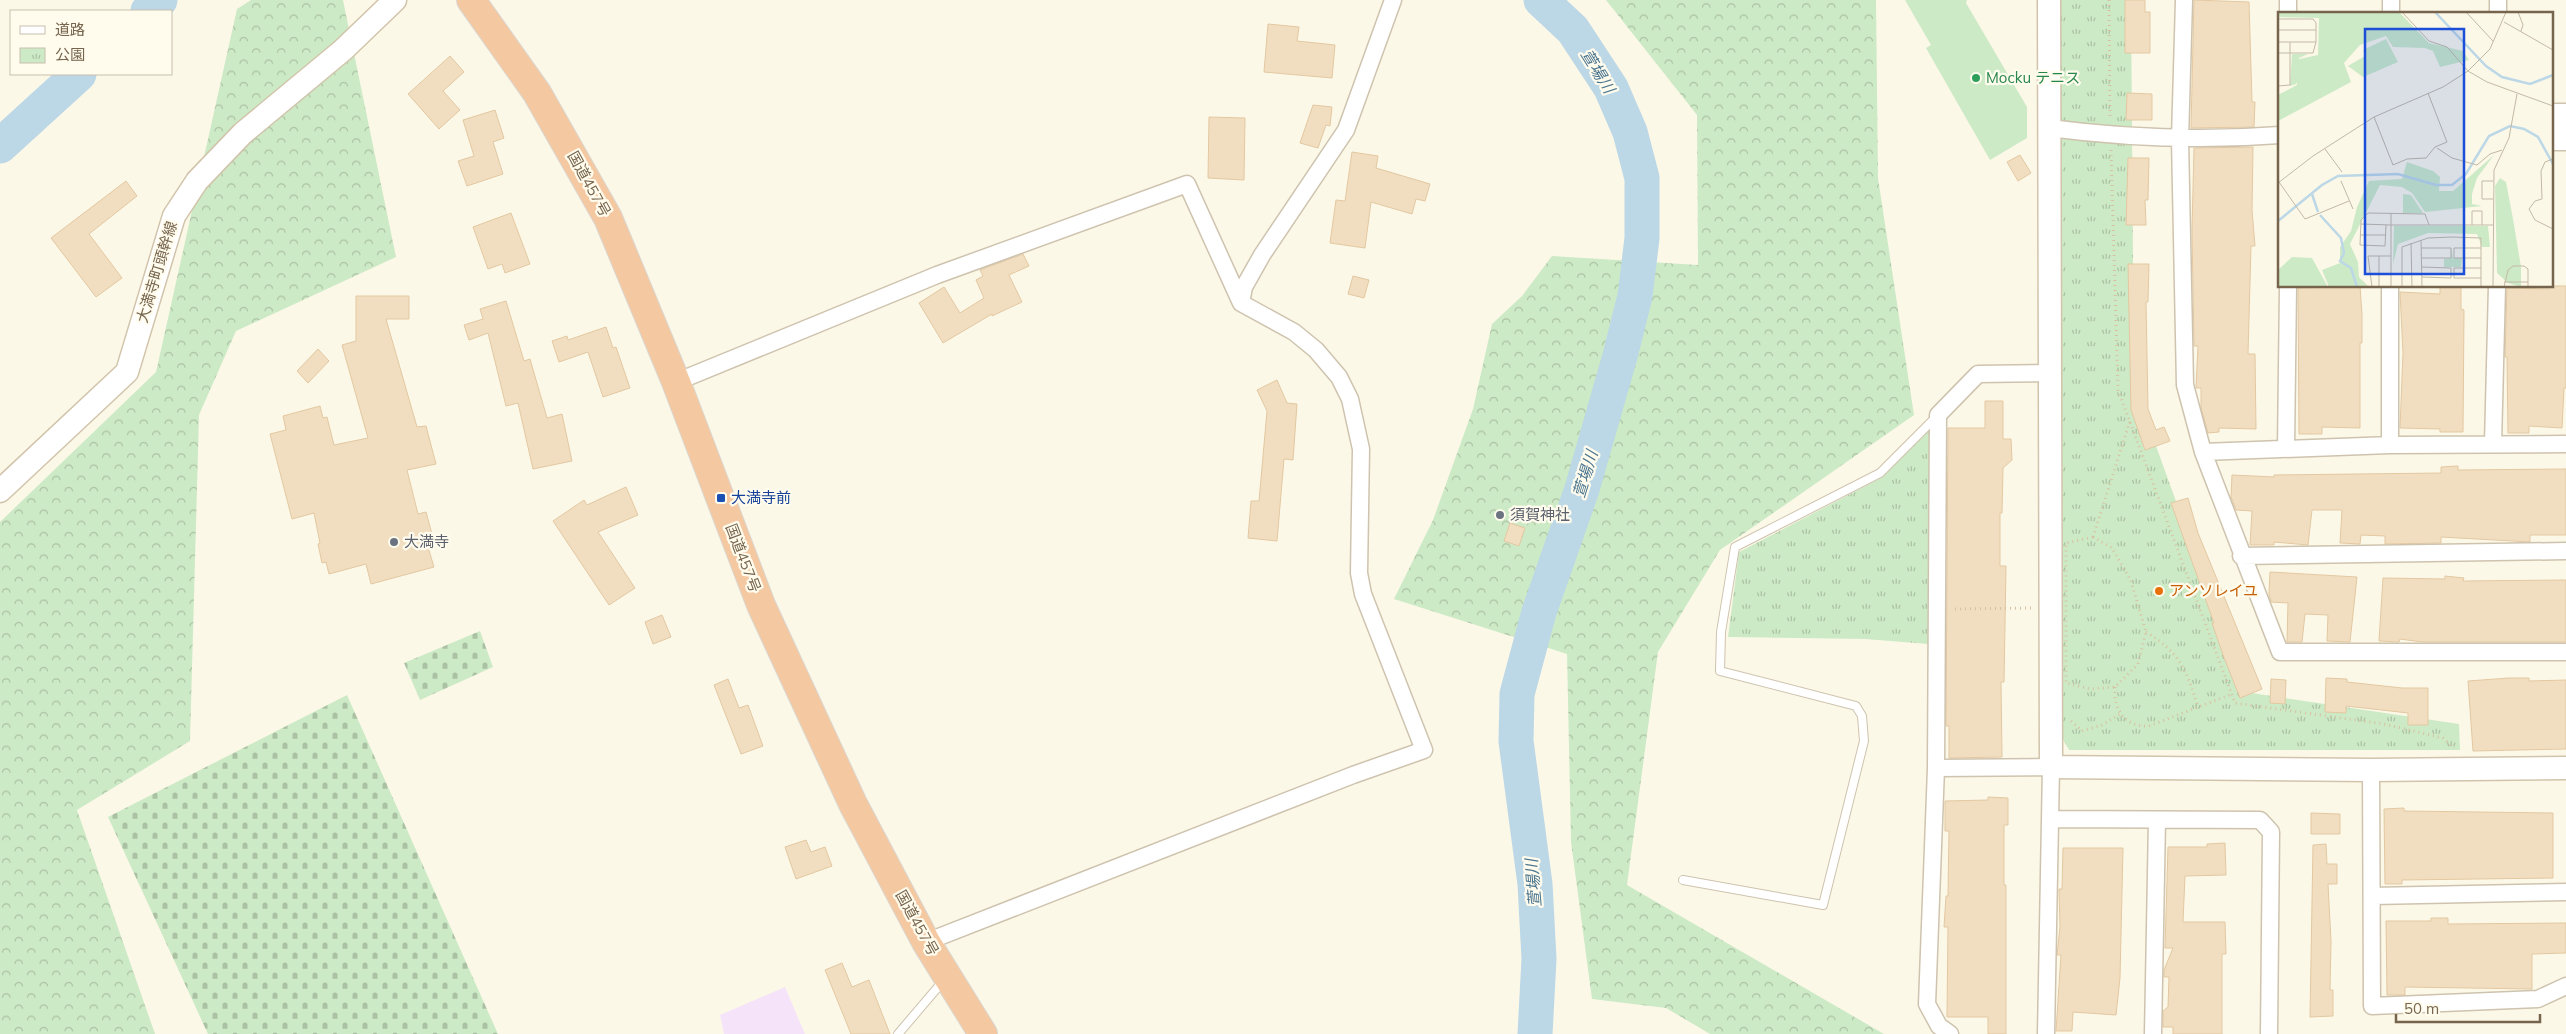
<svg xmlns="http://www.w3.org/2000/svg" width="2566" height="1034" font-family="Mulish,'Noto Sans JP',sans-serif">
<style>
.education{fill:#f5e4f9}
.forest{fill:url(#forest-crowns)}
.cemetery{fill:url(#cemetery-stones)}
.park{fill:url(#park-tufts)}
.garden{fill:#cdeac6}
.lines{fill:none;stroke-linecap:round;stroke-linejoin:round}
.river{stroke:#bcd7e6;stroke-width:35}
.building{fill:#f1dec0;stroke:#e3c8a1}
.lane-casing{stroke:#cec3ae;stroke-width:10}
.street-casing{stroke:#cec3ae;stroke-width:19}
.secondary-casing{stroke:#d1c4ab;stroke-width:25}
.highway-casing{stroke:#dbd7d0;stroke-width:30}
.path{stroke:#d6c2a3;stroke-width:3;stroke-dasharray:1 4;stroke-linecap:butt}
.lane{stroke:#fff;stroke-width:8}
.street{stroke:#fff;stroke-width:16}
.secondary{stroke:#fff;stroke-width:22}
.highway{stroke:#f4c8a1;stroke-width:28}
.leisure-dot{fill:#2e9e5b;stroke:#fffcee;stroke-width:2}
.transit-dot{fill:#1a4fb4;stroke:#fffcee;stroke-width:2}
.worship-dot{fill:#6b7280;stroke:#fffcee;stroke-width:2}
.food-dot{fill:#e8710a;stroke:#fffcee;stroke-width:2}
.labels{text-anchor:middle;stroke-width:4.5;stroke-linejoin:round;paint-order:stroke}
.leisure-label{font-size:15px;fill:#27864d;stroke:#fffcee;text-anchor:start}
.street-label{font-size:15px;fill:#76644c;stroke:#fffcee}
.transit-label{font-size:15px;fill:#164399;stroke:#fffcee;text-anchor:start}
.worship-label{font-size:15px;fill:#5b616d;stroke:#fffcee;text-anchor:start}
.food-label{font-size:15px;fill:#c56008;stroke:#fffcee;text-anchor:start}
.water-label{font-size:16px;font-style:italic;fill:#4a758f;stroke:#fffcee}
.inset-river{fill:none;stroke:#bcd7e6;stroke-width:2.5}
.inset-road{fill:none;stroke:#c2b9a5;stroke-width:1}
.view{fill:#1d4ed8;fill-opacity:0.15;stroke:#1d4ed8;stroke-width:2.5}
.inset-edge{fill:none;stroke:#76644c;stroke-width:2.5}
</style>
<defs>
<pattern id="forest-crowns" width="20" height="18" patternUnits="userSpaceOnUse" patternTransform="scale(1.25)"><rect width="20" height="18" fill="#cdeac6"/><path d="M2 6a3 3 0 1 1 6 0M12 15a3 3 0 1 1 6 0" fill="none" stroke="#abc1a3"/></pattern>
<pattern id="cemetery-stones" width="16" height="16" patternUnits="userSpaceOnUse" patternTransform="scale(1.25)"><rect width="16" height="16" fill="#cdeac6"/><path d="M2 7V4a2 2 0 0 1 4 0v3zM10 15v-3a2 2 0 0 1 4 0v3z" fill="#abc1a3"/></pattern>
<pattern id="park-tufts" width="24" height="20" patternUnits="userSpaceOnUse" patternTransform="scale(1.25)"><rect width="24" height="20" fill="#cdeac6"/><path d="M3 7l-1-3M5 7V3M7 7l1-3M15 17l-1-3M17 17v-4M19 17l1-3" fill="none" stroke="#abc1a3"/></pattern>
</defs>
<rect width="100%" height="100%" fill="#fcf8e8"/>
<!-- education -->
<path class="education" d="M785,987L805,1034H724L720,1015Z"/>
<!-- forest -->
<path class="forest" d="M251,0H343L396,257L236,331L199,415L190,741L77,810L155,1034H0V522L156,372L237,9Z
M1606,0H1876L1878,178L1914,415L1720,550L1658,652L1627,885L1884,1034H1710L1666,1008L1592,999L1571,842L1567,654L1394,599L1433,520L1473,409L1492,324L1522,296L1552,256L1698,265L1697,115Z"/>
<!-- cemetery -->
<path class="cemetery" d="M480,631L493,667L420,700L404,663Z
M347,695L498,1034H208L108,817Z"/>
<!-- park -->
<path class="park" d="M2059,0H2131L2134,385L2245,692L2459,724L2460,750H2069L2058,731Z
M1930,428L1928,644L1865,639L1728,637L1739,552L1881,478Z"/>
<!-- garden -->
<path class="garden" d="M1905,0H1967L1966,3L2027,107V138L1990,160L1926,48L1931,45Z"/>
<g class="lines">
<!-- river -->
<path class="river" d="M148,11L160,0
M0,146L79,74
M1535,1034L1539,959L1535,884L1516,741L1517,694L1539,612L1582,489L1620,356L1635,296L1642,238V178L1630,132L1611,88L1573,30L1541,0"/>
</g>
<!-- building -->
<path class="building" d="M2125,0H2145V12H2150V53H2125Z
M2194,0L2249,2L2252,102H2255L2254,127L2191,128Z
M1268,24L1299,27L1297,41L1335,45L1332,78L1264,72Z
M450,56L464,72L443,91L460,110L439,129L408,94Z
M2127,93L2152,94V120H2126Z
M1313,105L1332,107L1330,126L1326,125L1318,148L1300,143Z
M495,110L504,138L493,142L503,174L467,186L458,161L474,156L463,120Z
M1209,117L1245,118L1244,180L1208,178Z
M2253,147L2252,210L2255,246H2251L2248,354H2255L2256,429L2219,428V432L2208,433L2201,408V388H2196L2198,346H2194L2192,230L2194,148Z
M1352,152L1378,156L1376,168L1430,184L1425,201L1416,199L1412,214L1371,202L1365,248L1330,243L1336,200L1345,201Z
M2020,155L2031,173L2018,181L2007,162Z
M2128,158H2149L2148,200H2145L2146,225H2126Z
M126,181L137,196L89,234L122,278L96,297L51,238Z
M511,213L530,264L505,273L502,264L488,269L473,227Z
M1023,254L1029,266L1009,275L1022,302L992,316V314L943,343L919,303L944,287L960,313L984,298L976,280L983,276L980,270Z
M2128,264H2149L2148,302H2146L2148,409L2156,430L2164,427L2170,441L2145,450L2131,410Z
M1353,276L1369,280L1364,298L1348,294Z
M2360,286L2362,314V343H2360V428L2322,427V434H2299L2298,288Z
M2440,286H2461V309L2464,310L2463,432H2440V429L2400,428L2403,353L2400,292L2440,294Z
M2549,286H2566V388H2564L2562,428L2529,426V433H2508L2507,357H2505L2507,288L2549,289Z
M356,296H409V319H386L417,427L426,426L436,464L407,470L418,514L426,512L435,545L428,547L434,567L371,584L366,564L329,574L326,562L322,563L318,544L320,543L314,513L292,519L270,434L286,430L283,416L320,406L323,418L327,417L334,445L368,438L342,345L356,341Z
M506,301L524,361L530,359L547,418L562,414L572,461L533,469L518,403L506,406L488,333L469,340L464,325L483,319L480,309Z
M606,327L613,348L616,347L630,388L603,397L588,352L559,362L552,341L567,336L568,340Z
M318,349L329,361L308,383L297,371Z
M1277,380L1287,403L1297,404L1293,460L1284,459L1277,541L1248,538L1251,501H1259L1267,411L1257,390Z
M1985,401H2003V439H2011L2012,460L2003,468L2002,513H2000V566H2006L2004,682H2001L2002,757L1949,758V726H1946L1948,428H1985Z
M2458,466V470L2566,469V535H2530V542L2441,537V543L2385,544V536L2361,535L2360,544L2340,543L2342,510H2312L2308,545L2274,542V545H2250L2252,511L2236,510L2231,497L2232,475L2274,477V475L2441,473V467Z
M626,487L638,515L598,532L635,588L609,605L553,521L584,500L587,505Z
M2188,498L2198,533L2262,689L2240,698L2223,655L2212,623H2214L2171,503Z
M1510,523L1525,528L1519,546L1504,541Z
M2270,572L2357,577L2350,642L2327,641L2328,615L2305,614L2302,642H2287L2288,603L2271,602L2269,594Z
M2445,576L2464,578L2463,581L2566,580V642H2422L2400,639L2399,642L2379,641L2383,578L2445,579Z
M662,615L671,637L653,644L645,622Z
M2326,678L2347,679V682L2402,688H2428V725H2408V713L2346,706V713L2325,712Z
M2509,678H2529V681L2566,680V749L2473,751L2468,681Z
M728,679L739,708L748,705L763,746L741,754L714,685Z
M2271,679L2286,680L2285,704L2270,703Z
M1988,797L2008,798V825H2004V885H2006V1034H1988V1017H1947L1948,927H1944L1946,896H1948L1949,831H1945V801L1988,800Z
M2404,808V811L2553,813V878L2402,880V884H2385L2384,809Z
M2311,813L2340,814V834H2311Z
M806,840L811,852L825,847L832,866L796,879L785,847Z
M2225,843L2226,875L2185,876L2183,922H2225L2226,954H2222V1034H2173V1027H2163V1011L2168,1007L2169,977H2164V970L2173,948H2165L2168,847H2207V844Z
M2326,844L2327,864H2337V884H2328L2331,941L2330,990H2333V1016L2310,1017L2313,845Z
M2063,848H2123L2120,978L2116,1015L2073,1012L2072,1031H2056L2061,955H2057L2060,927L2059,889H2062Z
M2431,918H2448V924L2566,923V953L2532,954V989L2405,987V995H2387L2386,921H2431Z
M842,963L852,987L869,980L890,1034H851L825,970Z"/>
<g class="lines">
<!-- lane casing -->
<g class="lane-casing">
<path id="lane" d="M1683,880L1823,905L1864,741L1862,716L1856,706L1720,671L1721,632L1735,547L1880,473L1936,417
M898,1034L944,980"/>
</g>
<!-- street casing -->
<g class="street-casing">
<path id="street" d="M2184,0L2180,139L2185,385L2203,452L2280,652H2566
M2288,0V14
M2391,0V14
M2498,14V0
M2552,112H2566
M2552,127H2566
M2049,128C2126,138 2202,141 2280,135
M2552,142H2566
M1241,303L1244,287L1262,255L1346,130L1393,0
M676,382L937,275L1187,184L1241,303L1294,332L1316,350L1339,377L1350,399L1361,449L1359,573L1363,594L1424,750L1353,775L926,942
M2493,444L2497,286
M2390,445V286
M2286,448L2288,286
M2203,452L2390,445L2566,444
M2241,556L2566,551
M1936,768L2051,767L2046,1034
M2371,770L2372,1006L2538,999L2566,986
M2051,819L2260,820L2271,832L2269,1034
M2373,896L2566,892
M1950,1034L1939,1026L1927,1004L1936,768L1938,415L1978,374L2052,373
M2153,1034L2157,820"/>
</g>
<!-- secondary casing -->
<g class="secondary-casing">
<path id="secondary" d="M2049,0L2051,767L2371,770L2566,768
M0,491L127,372L174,216L197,181L243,133L343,50L395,0"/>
</g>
<!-- highway casing -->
<g class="highway-casing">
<path id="highway" d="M471,0L537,93L608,218L676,382L761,605L853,804L926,942L983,1034"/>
</g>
<!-- path -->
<path class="path" d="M2109,0L2110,117
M2111,150L2118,390L2235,703L2384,724L2443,738L2454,748
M2093,537L2112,548L2131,581L2146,632L2138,664L2115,687L2090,689L2066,683V543Z
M2093,537L2130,421
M1955,609L2031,608
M2146,632C2180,653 2186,669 2198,707
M2115,687C2113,710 2125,727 2149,726L2232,694
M2071,721L2082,731L2102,725L2120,714"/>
<!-- lane -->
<use href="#lane" class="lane"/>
<!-- street -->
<use href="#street" class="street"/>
<!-- secondary -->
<use href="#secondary" class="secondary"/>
<!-- highway -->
<use href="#highway" class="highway"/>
</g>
<!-- markers -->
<circle class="leisure-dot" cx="1976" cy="78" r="5"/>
<rect class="transit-dot" x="716" y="493" width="10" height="10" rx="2.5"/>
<g class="worship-dot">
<circle cx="1500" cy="515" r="5"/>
<circle cx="394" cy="542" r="5"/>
</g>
<circle class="food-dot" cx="2159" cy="591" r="5"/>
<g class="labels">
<!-- leisure labels -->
<g class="leisure-label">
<text x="1986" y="83">Mocku テニス</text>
</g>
<!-- street labels -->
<g class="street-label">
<text transform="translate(589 184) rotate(61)" y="5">国道457号</text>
<text transform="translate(157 272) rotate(-73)" y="5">大満寺町頭幹線</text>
<text transform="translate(743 558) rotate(69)" y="5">国道457号</text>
<text transform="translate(917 923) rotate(61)" y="5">国道457号</text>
</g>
<!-- transit labels -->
<g class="transit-label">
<text x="731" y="503">大満寺前</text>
</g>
<!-- worship labels -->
<g class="worship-label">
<text x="1510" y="520">須賀神社</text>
<text x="404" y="547">大満寺</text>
</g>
<!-- food labels -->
<g class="food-label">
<text x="2169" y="596">アンソレイユ</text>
</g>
<!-- water labels -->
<g class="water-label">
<text transform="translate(1598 71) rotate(58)" y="6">萱場川</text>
<text transform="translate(1585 474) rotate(-73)" y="6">萱場川</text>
<text transform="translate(1533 883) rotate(-95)" y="6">萱場川</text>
</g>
</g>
<!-- overview -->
<g transform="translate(2278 12)">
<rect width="275" height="275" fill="#fcf8e8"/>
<path d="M0,0H121L151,31L185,39L191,48L162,55L155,39L147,36L115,35L108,24L82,33L66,51L73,70L0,109V83L19,73L17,48L40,43L41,6L0,5ZM216,143L199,166L194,182V192L204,194L147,200L134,181L124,175L102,173L72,232L80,250L81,265L91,275H51L44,258L62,251V235L73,219L79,195L91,169L124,167L129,150L155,159L162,165L161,179H175ZM222,166L228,170L235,207L243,255V275L230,271L219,261L217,174ZM14,245L34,246L50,275H0V258Z" fill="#cdeac6"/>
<path d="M108,27L120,50L85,65L70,54L87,44L85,38Z" fill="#cdeac6"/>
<path d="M14,42H30L21,46L22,63L18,72L12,74ZM125,182L133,183L145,201H125ZM210,214L212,235H204L199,222L150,221L120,232L115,252L116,214ZM173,235L175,246H184L183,255H166V247L173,246Z" fill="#cdeac6"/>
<path class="inset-river" d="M157,0L208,54L224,65L252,72L275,63M34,182L40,200M42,203L63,226L66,241L62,249L73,256L79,275M0,209L44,173L60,164L120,162L158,173H174L188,162L211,124L232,114L246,117L260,125L275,152"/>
<path class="inset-road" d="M124,0L151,29L169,35L190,59M188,0L215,29M240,0L245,13L243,19M0,7H35L38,11V30L35,41H0M226,10L275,38M0,18H38M0,30H38M190,59L209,70L275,94M0,74L12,73V30M96,105L115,153L129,147L148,146L157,135L169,130L150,81M159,136L174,146L199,153L212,142L224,138M47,137L64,160M275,147L267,150L263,159L264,187L257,189L251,197L257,208L275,217M63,169L75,197M1,170L27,207L71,189M0,171L35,144L96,105L165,75L190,59L212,37L228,0M215,187H204V169H215M83,212L113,213V202M108,213L107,234L82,233L83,208L90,201L147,202L151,213M194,213V199H204V213M82,223H108M143,228L144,275M133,231L134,275M143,236H173V246H144M203,236H176V246H203M101,244V275M144,255L173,256V266L144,265M203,256H176V266H203M226,270H250M94,275L90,244H113M113,275V213H215M124,275V235L150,226L173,225L203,226V275M215,275L216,158L231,126L239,82M226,275L230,258L235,254H246L250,257V275"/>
<path class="view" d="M87,17H186V262H87Z"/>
<rect width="275" height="275" class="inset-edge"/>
</g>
<!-- legend -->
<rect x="10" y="10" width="162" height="65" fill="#fffcee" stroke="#c8bfad"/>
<rect x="20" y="26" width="25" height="8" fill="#ffffff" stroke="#c8bfad"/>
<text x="55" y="35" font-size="15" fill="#76644c">道路</text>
<rect x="20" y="48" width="25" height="15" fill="url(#park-tufts)" stroke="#c8bfad"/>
<text x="55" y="60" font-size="15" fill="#76644c">公園</text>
<!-- scale -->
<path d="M2396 1014v8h144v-8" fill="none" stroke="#76644c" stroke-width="2.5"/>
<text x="2404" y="1014" font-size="15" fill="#76644c" stroke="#fffcee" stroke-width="4" paint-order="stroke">50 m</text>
</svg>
